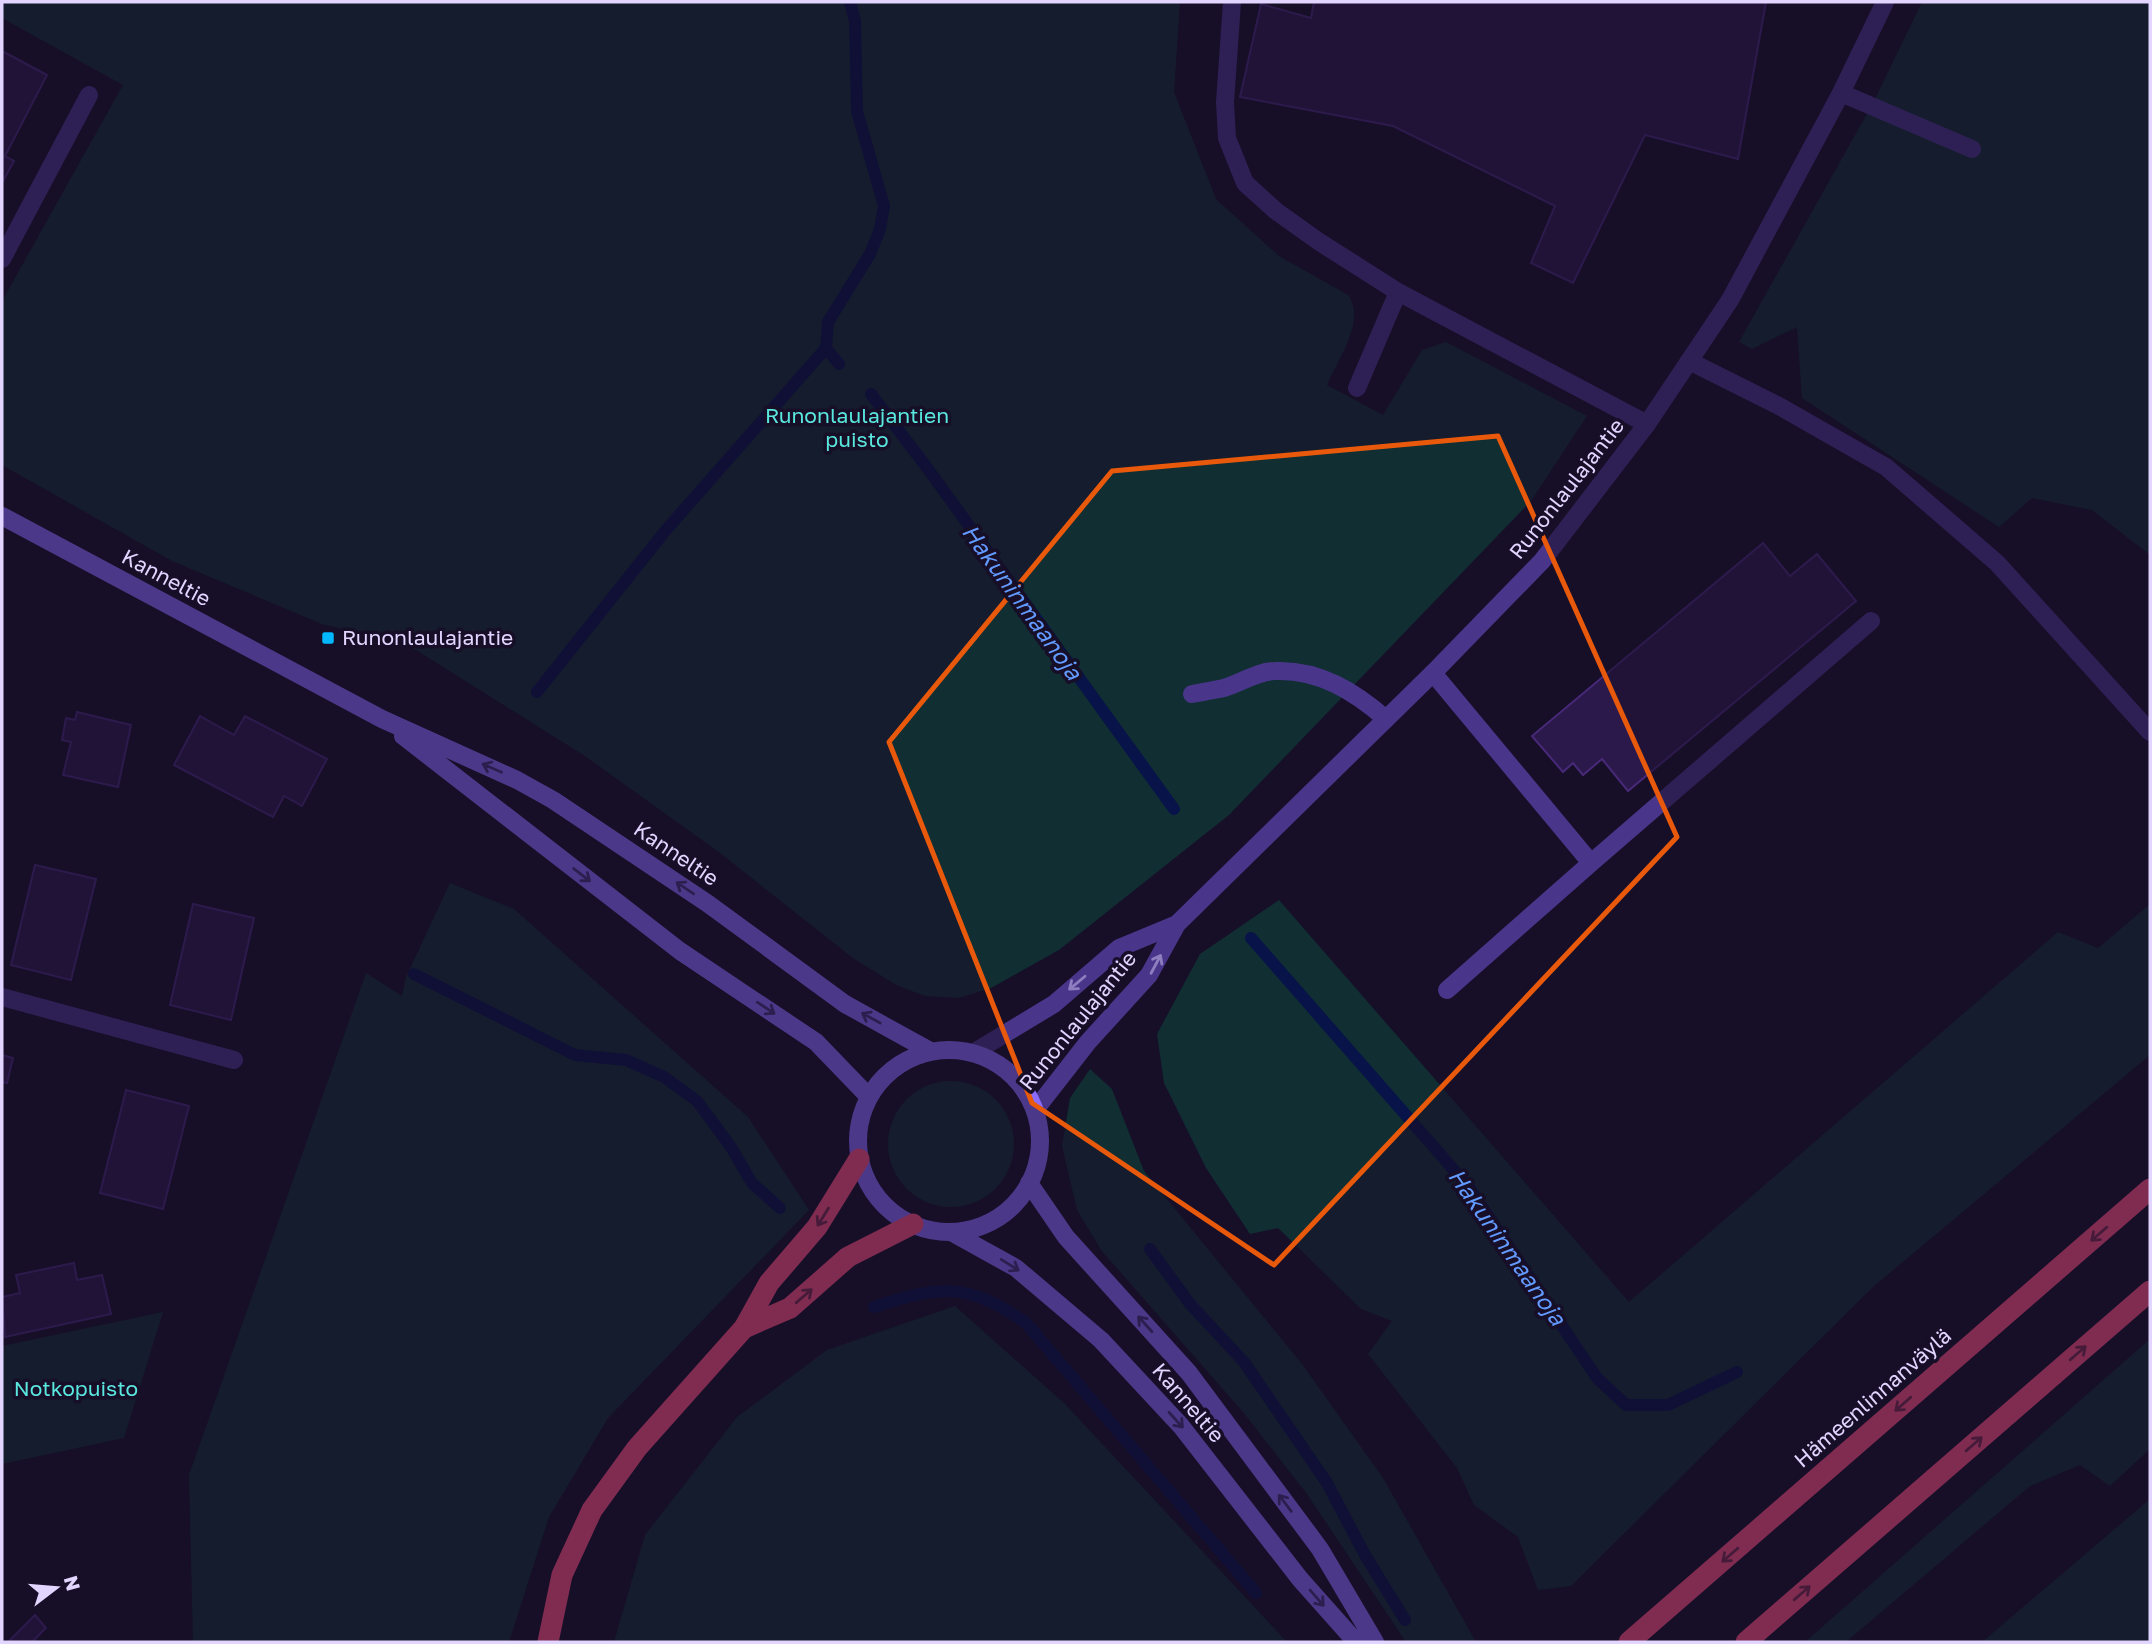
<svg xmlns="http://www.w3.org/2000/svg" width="2152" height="1644" font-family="'Golos Text',sans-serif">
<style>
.green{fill:#112e33}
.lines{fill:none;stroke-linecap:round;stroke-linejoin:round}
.stream{stroke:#071349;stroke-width:12}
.building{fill:#2c194b;stroke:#472978;stroke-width:2}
.lane{stroke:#49368a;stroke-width:18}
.street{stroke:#49368a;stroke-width:18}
.secondary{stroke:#8b6cff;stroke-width:18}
.highway{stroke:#ff5084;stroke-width:21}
.oneway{stroke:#45347e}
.oneway2{stroke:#8e7ebf}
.oneway3{stroke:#7f2c51}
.marked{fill:none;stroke:#e8590c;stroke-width:5;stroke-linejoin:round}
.poi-dot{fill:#01b7ff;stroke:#170e28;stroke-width:2.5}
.labels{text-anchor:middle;stroke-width:7;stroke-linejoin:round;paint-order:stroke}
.park-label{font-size:21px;fill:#59e7de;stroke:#170e28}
.street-label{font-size:21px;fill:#e2d5ff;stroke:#170e28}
.poi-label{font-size:21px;fill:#e2d5ff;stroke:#170e28;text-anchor:start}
.water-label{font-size:23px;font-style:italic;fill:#639aff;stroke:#170e28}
</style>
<rect width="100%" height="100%" fill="#170e28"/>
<!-- green -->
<path class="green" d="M2,2H1180L1174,92L1216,199L1279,256L1348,295C1367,320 1337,361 1327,385L1383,415L1422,350L1446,342L1587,416L1531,501L1229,815L1059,950L991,988L959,998L925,996L896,985L853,958L720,853L585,756L408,645L322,624L172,561L2,465V301L123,85L2,18Z
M1922,2H2150V555L2092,510L2032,498L1999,527L1802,398L1797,327L1752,349L1739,342L1873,103Z
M450,883L514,909L748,1117L809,1210L608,1418L549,1517L509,1642H193L189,1475L366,973L402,996L406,977Z
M1279,900L1629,1302L2058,932L2098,948L2150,904V1055L1873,1287L1571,1586L1538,1590L1518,1537L1474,1505L1457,1468L1368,1354L1392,1321L1361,1309L1278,1228L1250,1234L1206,1168L1164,1083L1157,1034L1200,954Z
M1090,1069L1112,1089L1144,1171L1302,1364L1383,1478L1476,1642H1406L1307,1494L1243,1412L1101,1250L1077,1210L1062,1146L1070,1098Z
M888 1144a63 63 0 1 1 126 0a63 63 0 1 1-126 0Z
M955,1306L1065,1404L1287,1642H614L645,1535L737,1417L827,1350Z
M163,1312L124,1438L2,1464V1346Z
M2150,1339V1449L2110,1486L2080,1465L2030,1486L1846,1642H1805Z
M2150,1499V1642H1982Z"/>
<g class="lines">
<!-- stream -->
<path class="stream" d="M839,364L826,348L828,322L870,254L880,229L884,206L857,111L855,21L850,2
M871,394L928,469L1174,809
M537,692L666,530L826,348
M1251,938L1468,1186L1597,1378L1626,1405H1668L1737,1372
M414,974L575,1055L626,1060L664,1077L697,1101L731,1147L752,1183L780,1208
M1150,1249L1190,1304L1244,1362L1327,1483L1365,1555L1405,1620
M874,1307C941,1285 967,1282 1026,1323L1256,1593"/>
</g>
<!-- building -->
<path class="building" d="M1314,2H1766L1738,159L1645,135L1573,283L1531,263L1555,206L1393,126L1240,97L1261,4L1311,18Z
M2,51L47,75L5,156L14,161L2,183Z
M1763,543L1790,576L1817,554L1856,601L1628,791L1602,759L1583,775L1573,763L1563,772L1532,736Z
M77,712L131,725L118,787L63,775L71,742L62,740L66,718L75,720Z
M200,716L234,735L245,716L327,759L302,806L284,796L273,817L174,765Z
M35,865L96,879L71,980L11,965Z
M193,904L254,918L231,1020L170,1005Z
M2,1055L13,1058L7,1083L2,1082Z
M126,1090L189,1106L163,1209L100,1193Z
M74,1263L77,1280L102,1275L111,1314L5,1337L2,1297L20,1293L16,1275Z
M35,1615L46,1628L32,1642H8Z"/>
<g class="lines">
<!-- lane -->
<path class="lane" d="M1232,2L1225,102L1227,138L1245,183L1276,211L1318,241L1398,292L1647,424
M1841,93L1972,149
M2,259L89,95
M1689,361L1779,406L1886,467L1997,563L2150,732
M1357,388L1398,292
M1433,673L1591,863L1871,621
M1192,694C1203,692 1214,690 1224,688C1241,683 1258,671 1275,671C1319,669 1355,692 1386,719
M1447,990L1591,863
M2,997L234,1060"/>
<!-- street -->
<path class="street" d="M973,1053L1054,1004L1119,948L1177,924
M1035,1110L1088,1042L1149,975L1177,924L1433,673L1542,561L1647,424L1730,300L1841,93L1885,2"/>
<!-- secondary -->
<path class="secondary" d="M2,516L382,719L517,780L553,800L707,903L845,1004L930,1051
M403,736L680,951L816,1042L869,1097
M858 1141a91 91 0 1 1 182 0a91 91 0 1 1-182 0Z
M1029,1183L1066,1237L1189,1373L1320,1549L1375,1642
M951,1232L1016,1268L1101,1340L1181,1426L1300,1579L1356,1642"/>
<!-- highway -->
<path class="highway" d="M744,1328L790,1308L848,1257L913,1224
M548,1642L562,1575L592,1510L637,1448L744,1328L769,1283L817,1227L859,1159
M1629,1642L2150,1189
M1746,1642L2150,1291"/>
</g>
<!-- one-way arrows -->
<defs><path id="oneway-shaft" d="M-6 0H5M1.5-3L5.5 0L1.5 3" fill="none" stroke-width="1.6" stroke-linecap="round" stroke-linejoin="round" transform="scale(1.75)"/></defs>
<g class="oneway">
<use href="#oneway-shaft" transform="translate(492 768) rotate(-156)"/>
<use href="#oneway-shaft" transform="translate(582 875) rotate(38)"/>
<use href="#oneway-shaft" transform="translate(685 888) rotate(-146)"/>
<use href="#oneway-shaft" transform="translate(766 1008) rotate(34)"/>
<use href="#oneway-shaft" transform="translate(871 1018) rotate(-151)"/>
<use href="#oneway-shaft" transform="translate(1010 1265) rotate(32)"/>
<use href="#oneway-shaft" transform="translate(1145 1324) rotate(-132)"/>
<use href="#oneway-shaft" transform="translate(1176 1420) rotate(48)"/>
<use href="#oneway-shaft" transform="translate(1285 1503) rotate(-127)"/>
<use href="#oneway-shaft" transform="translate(1317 1598) rotate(49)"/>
</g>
<g class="oneway2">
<use href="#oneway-shaft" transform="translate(1156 964) rotate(-62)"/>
<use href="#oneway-shaft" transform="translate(1077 983) rotate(140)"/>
</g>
<g class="oneway3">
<use href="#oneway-shaft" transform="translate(823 1217) rotate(122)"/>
<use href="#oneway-shaft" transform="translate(2099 1234) rotate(139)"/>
<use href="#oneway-shaft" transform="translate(804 1296) rotate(-41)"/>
<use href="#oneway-shaft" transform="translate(2078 1353) rotate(-41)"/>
<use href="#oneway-shaft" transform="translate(1903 1404) rotate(139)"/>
<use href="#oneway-shaft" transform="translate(1974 1444) rotate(-41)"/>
<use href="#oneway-shaft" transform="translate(1730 1555) rotate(139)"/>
<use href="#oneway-shaft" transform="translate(1802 1593) rotate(-41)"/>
</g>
<!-- marked area -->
<path d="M0 0H2152V1644H0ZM1498,436L1677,837L1274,1265L1032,1103L889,742L1112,471Z" fill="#170e28" fill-opacity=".55" fill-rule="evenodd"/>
<path class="marked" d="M1498,436L1677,837L1274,1265L1032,1103L889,742L1112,471Z"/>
<!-- markers -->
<rect class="poi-dot" x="321" y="631" width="14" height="14" rx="3.5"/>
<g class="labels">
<!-- park labels -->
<g class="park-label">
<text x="857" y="423">Runonlaulajantien<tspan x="857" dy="24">puisto</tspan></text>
<text x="76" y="1396">Notkopuisto</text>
</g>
<!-- street labels -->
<g class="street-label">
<text transform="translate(1567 489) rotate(-52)" y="7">Runonlaulajantie</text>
<text transform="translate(166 578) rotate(28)" y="7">Kanneltie</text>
<text transform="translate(676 854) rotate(34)" y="7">Kanneltie</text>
<text transform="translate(1078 1021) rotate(-51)" y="7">Runonlaulajantie</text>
<text transform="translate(1873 1398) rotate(-41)" y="7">Hämeenlinnanväylä</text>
<text transform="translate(1188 1403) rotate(49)" y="7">Kanneltie</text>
</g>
<!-- poi labels -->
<g class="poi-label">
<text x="342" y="645">Runonlaulajantie</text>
</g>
<!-- water labels -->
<g class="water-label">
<text transform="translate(1022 602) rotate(54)" y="8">Hakuninmaanoja</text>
<text transform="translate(1507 1247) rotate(55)" y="8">Hakuninmaanoja</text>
</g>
</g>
<!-- border -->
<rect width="2152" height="1644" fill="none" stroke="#e2d5ff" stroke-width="7"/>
<!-- north arrow -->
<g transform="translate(56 1588) rotate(74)" stroke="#170e28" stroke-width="5" paint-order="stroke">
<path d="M0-5L12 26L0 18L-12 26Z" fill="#e2d5ff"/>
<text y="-10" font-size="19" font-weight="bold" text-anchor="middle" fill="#e2d5ff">N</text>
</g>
</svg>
